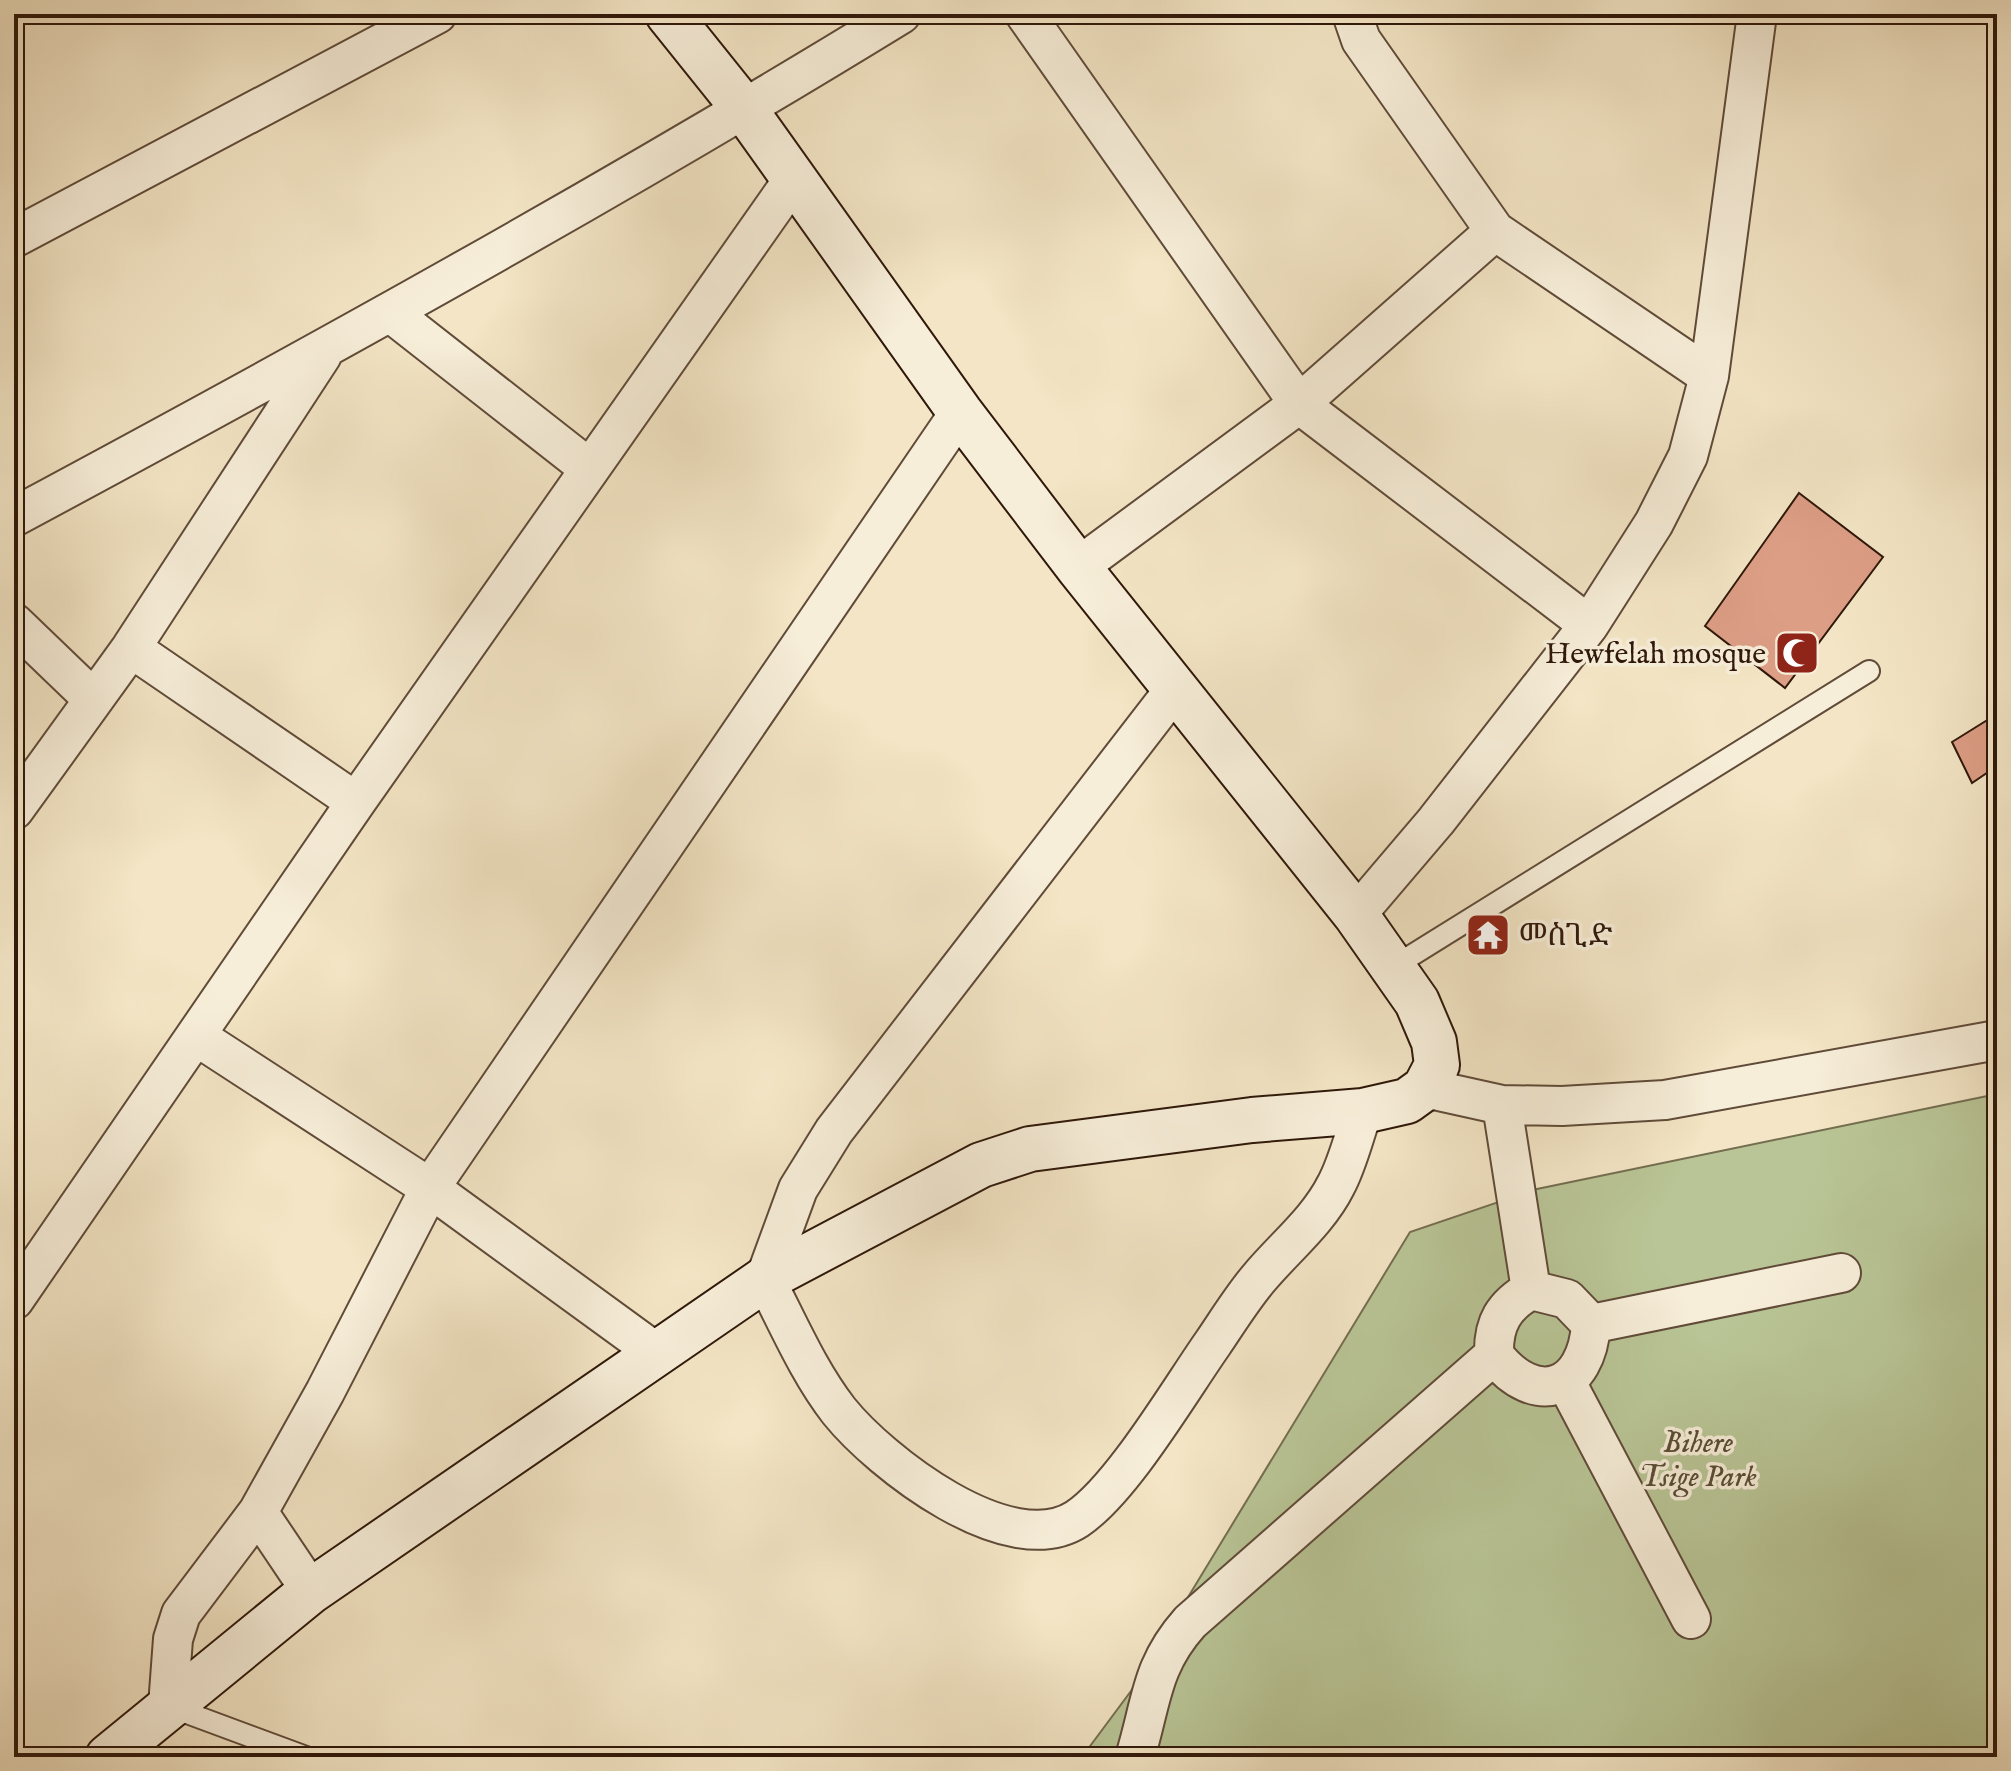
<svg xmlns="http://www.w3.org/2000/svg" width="2011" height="1771" font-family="'IM FELL English','Noto Serif Ethiopic',serif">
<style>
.green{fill:#b9c596;stroke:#746e50;stroke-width:2}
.building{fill:#dd9e86;stroke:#2f180a;stroke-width:2}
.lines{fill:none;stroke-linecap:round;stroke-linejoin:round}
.service-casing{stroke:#604b39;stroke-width:24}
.minor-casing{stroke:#604b39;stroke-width:42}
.secondary-casing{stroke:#2f180a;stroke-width:48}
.service{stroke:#f7eed9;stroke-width:20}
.minor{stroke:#f7eed9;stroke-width:38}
.secondary{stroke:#f7eed9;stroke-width:44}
.labels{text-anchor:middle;stroke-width:7;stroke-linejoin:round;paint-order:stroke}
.poi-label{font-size:30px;fill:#2f180a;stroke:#f7eed9;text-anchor:end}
.park-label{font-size:30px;font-style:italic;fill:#584c34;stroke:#f7eed9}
</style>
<rect width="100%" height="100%" fill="#f3e5c5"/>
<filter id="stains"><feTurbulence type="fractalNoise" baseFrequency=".0025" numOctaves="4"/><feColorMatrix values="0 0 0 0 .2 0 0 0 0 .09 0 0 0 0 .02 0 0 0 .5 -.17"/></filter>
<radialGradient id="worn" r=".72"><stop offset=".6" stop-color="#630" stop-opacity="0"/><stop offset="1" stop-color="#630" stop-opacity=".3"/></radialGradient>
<!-- green -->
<path class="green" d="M1997,1094V1757H1082L1131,1691L1410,1232L1537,1189Z"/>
<!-- building -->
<path class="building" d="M1799,493L1883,557L1785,688L1705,626Z
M1997,714V766L1972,783L1952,742Z"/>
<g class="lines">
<!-- service casing -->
<g class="service-casing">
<path id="service" d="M1393,967L1869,671
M171,1707L306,1757"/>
</g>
<!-- minor casing -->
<g class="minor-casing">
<path id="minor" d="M1025,14L1299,404L1589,625
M1352,14L1361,40L1495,231L1709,376
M14,238L437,14
M391,313L590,469
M14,517C314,356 611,192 901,14
M1078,567L1299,404L1495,231
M14,623L92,698
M131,648L356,802
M1175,689L834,1131L798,1189L765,1279C788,1323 808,1371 839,1411C880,1462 1009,1563 1077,1519C1122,1489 1180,1390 1213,1343C1228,1321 1242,1298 1259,1278C1284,1248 1318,1221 1336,1185C1348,1163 1354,1135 1363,1111
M14,810L131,648L322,355
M1356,915L1436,821L1589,625L1654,523L1688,456L1709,376L1757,14
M196,1036L430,1188L658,1354
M1425,1088L1502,1105L1562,1106L1665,1100L1997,1040
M1502,1105L1531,1290
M1531,1290L1567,1299L1591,1324C1587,1390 1536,1409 1494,1355C1493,1323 1504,1305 1531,1290Z
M14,1300L356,802L793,180
M1591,1324L1841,1273
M1566,1382L1691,1619
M311,1591L258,1512L325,1392L430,1188L960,412
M168,1706L173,1639L181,1614L258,1512
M1135,1757C1152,1702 1150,1667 1190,1622L1494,1355"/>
</g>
<!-- secondary casing -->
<g class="secondary-casing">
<path id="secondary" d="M108,1757L311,1591L765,1279L981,1165L1030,1149L1252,1120L1363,1111L1407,1101L1425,1088L1437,1065L1434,1042L1417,1002L1356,915L1078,567L960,412L745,110L668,14"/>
</g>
<!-- service -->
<use href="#service" class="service"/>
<!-- minor -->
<use href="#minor" class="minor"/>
<!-- secondary -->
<use href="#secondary" class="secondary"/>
</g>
<!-- icons -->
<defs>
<g id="mosque-square" transform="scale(2.3)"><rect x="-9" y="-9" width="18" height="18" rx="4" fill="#8f2418" stroke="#f7eed9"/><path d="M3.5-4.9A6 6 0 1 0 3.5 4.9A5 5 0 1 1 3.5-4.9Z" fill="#fff"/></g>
<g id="temple-square" transform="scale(2.3)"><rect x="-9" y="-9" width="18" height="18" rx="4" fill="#8f2418" stroke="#f7eed9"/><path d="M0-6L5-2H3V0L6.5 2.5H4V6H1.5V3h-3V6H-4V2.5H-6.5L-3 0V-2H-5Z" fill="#fff"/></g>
</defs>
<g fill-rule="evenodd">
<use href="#mosque-square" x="1797" y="653"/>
<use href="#temple-square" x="1488" y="935"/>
</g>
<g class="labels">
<!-- poi labels -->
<g class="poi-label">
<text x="1766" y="663">Hewfelah mosque</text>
<text x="1519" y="945" text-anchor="start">መስጊድ</text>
</g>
<!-- park labels -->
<g class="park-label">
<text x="1698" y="1452">Bihere<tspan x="1698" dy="34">Tsige Park</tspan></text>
</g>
</g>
<!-- margin -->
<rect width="2011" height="1771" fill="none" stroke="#f3e5c5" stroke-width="48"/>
<rect x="16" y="16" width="1979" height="1739" fill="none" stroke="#2f180a" stroke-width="4"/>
<rect x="24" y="24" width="1963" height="1723" fill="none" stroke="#2f180a" stroke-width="2"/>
<rect width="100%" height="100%" filter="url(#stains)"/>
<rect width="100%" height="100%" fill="url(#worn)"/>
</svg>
